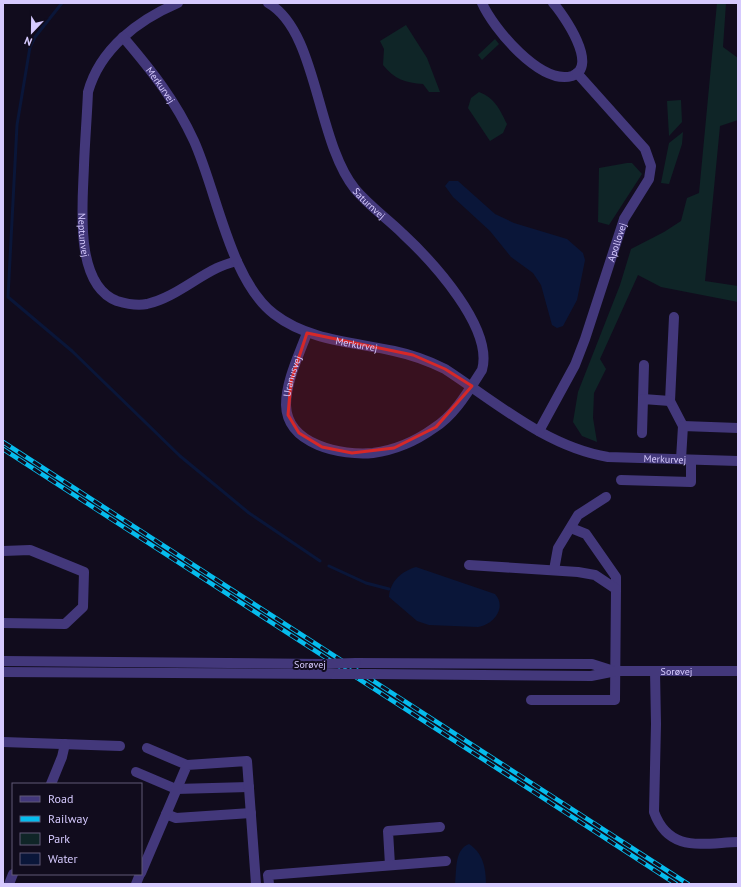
<svg xmlns="http://www.w3.org/2000/svg" width="741" height="887" font-family="'PT Sans',sans-serif">
<style>
.green{fill:#0f2527}
.water{fill:#0a1639}
.lines{fill:none;stroke-linecap:round;stroke-linejoin:round}
.stream{stroke:#0a1639;stroke-width:3}
.minor{stroke:#43387b;stroke-width:10}
.rail-casing{stroke:#06bced;stroke-width:4.5}
.rail{stroke:#110c1d;stroke-width:3;stroke-dasharray:9;stroke-linecap:butt}
.minor-bridge{stroke:#43387b;stroke-width:10}
.marked{fill:#d62828;fill-opacity:0.2;stroke:#d62828;stroke-width:3;stroke-linejoin:round}
.labels{text-anchor:middle;stroke-width:4;stroke-linejoin:round;paint-order:stroke}
.street-label{font-size:10px;fill:#d6cafe;stroke:#110c1d}
</style>
<rect width="100%" height="100%" fill="#110c1d"/>
<!-- green -->
<path class="green" d="M717,3H726L723,47L738,58V120L720,126L705,281L738,286V302L661,287L638,275L600,359L606,369L594,393L593,418L597,442L582,436L573,422L578,392L620,285L631,249L664,232L681,221L687,198L699,193Z
M406,25L427,58L440,92H429L423,84C406,83 394,79 383,65L384,49L380,41Z
M495,39L499,44L482,60L478,55Z
M479,92C495,98 500,110 507,124L503,133L490,141L468,108L471,98Z
M681,100L682,122L669,136L667,101Z
M683,132L682,144L669,184L661,183L669,143Z
M627,163H632L642,174L609,225L598,222L599,168Z"/>
<!-- water -->
<path class="water" d="M449,181H458L495,214L514,223L567,239L583,253L585,260L577,300L563,326L557,328L552,325L541,285L533,273L511,257L490,231L453,197L445,186Z
M416,567L495,594C507,607 494,625 478,627L429,625L417,621L389,597C390,581 402,571 416,567Z
M469,844C483,853 486,868 486,884H455C457,870 454,850 469,844Z"/>
<g class="lines">
<!-- stream -->
<path class="stream" d="M62,3L35,37L30,47L17,125L8,297L72,351L180,456L249,513L320,561
M329,566L366,583L389,589"/>
<!-- minor -->
<g class="minor">
<path id="s1" d="M178,3C138,20 100,49 88,92C87,116 85,140 84,165C83,202 73,284 117,301C127,304 137,306 147,304C173,298 194,279 217,268C223,265 230,263 237,261"/>
<path id="s2" d="M268,3C318,31 316,141 355,189C369,206 388,219 403,234C432,261 494,328 482,370C469,390 455,415 434,428C416,441 395,450 373,453C342,456 287,445 286,405C286,381 299,355 307,333"/>
<path d="M482,3C493,28 540,85 572,76C600,67 563,14 553,3"/>
<path id="s3" d="M123,37C152,71 175,100 194,141C217,192 230,280 274,314C309,341 354,342 394,351C413,355 429,361 445,369C497,403 547,447 608,457L738,461"/>
<path d="M674,317L670,401L683,426"/>
<path d="M643,399L644,365"/>
<path id="s4" d="M539,431L575,365L585,339L624,219L649,179L651,166L645,149L577,73"/>
<path d="M642,433L643,399L670,401"/>
<path d="M681,459L683,426L738,428"/>
<path d="M621,480L691,482V460"/>
<path d="M571,528L586,534L616,577V589"/>
<path d="M3,551L30,550L84,572L83,607L65,624L3,623"/>
<path d="M469,565L578,572L595,575L616,589L615,700H531"/>
<path d="M554,570L558,548L578,515L606,497"/>
<path d="M3,661L323,664"/>
<path d="M356,663L592,664L614,671"/>
<path d="M655,671L656,724L654,812C669,853 702,843 738,842"/>
<path d="M3,672L338,674"/>
<path id="s5" d="M372,674L591,676L616,671H738"/>
<path d="M3,742L120,746"/>
<path d="M147,748L187,765"/>
<path d="M136,772L176,789L249,787"/>
<path d="M51,784L62,757L65,744"/>
<path d="M166,814L176,818L251,813"/>
<path d="M390,865L388,831L440,827"/>
<path d="M141,873L187,765L247,761L256,884"/>
<path d="M9,884L13,874"/>
<path d="M136,884L140,874"/>
<path d="M269,884L268,875L446,861"/>
</g>
<!-- rail casing -->
<g class="rail-casing">
<path id="rail" d="M3,442L688,884
M3,449L676,884"/>
</g>
<!-- rail -->
<use href="#rail" class="rail"/>
<!-- minor-bridge -->
<path class="minor-bridge" d="M323,664L356,663
M338,674H372"/>
</g>
<!-- marked area -->
<path class="marked" d="M307,333L413,355L445,369L472,386L436,427L394,448L352,453L322,447L299,433L288,415L291,381Z"/>
<g class="labels">
<!-- street labels -->
<g class="street-label">
<text dy="4" stroke="none"><textPath href="#s3" startOffset="61">Merkurvej</textPath></text>
<text dy="4" stroke="none"><textPath href="#s2" startOffset="229">Saturnvej</textPath></text>
<text dy="4" stroke="none"><textPath href="#s1" startOffset="274">Neptunvej</textPath></text>
<text dy="4" stroke="none"><textPath href="#s4" startOffset="205">Apollovej</textPath></text>
<text dy="4" stroke="none"><textPath href="#s3" startOffset="408">Merkurvej</textPath></text>
<text dy="4" stroke="none"><textPath href="#s2" startOffset="720">Uranusvej</textPath></text>
<text dy="4" stroke="none"><textPath href="#s3" startOffset="744">Merkurvej</textPath></text>
<text x="310" y="668">Sorøvej</text>
<text dy="4" stroke="none"><textPath href="#s5" startOffset="305">Sorøvej</textPath></text>
</g>
</g>
<!-- border -->
<rect width="741" height="887" fill="none" stroke="#d6cafe" stroke-width="8"/>
<!-- legend -->
<rect x="12" y="783" width="130" height="92" fill="#110c1d" stroke="#605877"/>
<rect x="20" y="796" width="20" height="6" fill="#43387b" stroke="#605877"/>
<text x="48" y="803" font-size="12" fill="#d6cafe">Road</text>
<rect x="20" y="816" width="20" height="6" fill="#06bced" stroke="#605877"/>
<text x="48" y="823" font-size="12" fill="#d6cafe">Railway</text>
<rect x="20" y="833" width="20" height="12" fill="#0f2527" stroke="#605877"/>
<text x="48" y="843" font-size="12" fill="#d6cafe">Park</text>
<rect x="20" y="853" width="20" height="12" fill="#0a1639" stroke="#605877"/>
<text x="48" y="863" font-size="12" fill="#d6cafe">Water</text>
<!-- north arrow -->
<g transform="translate(32 32) rotate(202)" stroke="#110c1d" stroke-width="3" paint-order="stroke">
<path d="M0-3L7 15L0 10L-7 15Z" fill="#d6cafe"/>
<text y="-6" font-size="11" font-weight="bold" text-anchor="middle" fill="#d6cafe">N</text>
</g>
</svg>
